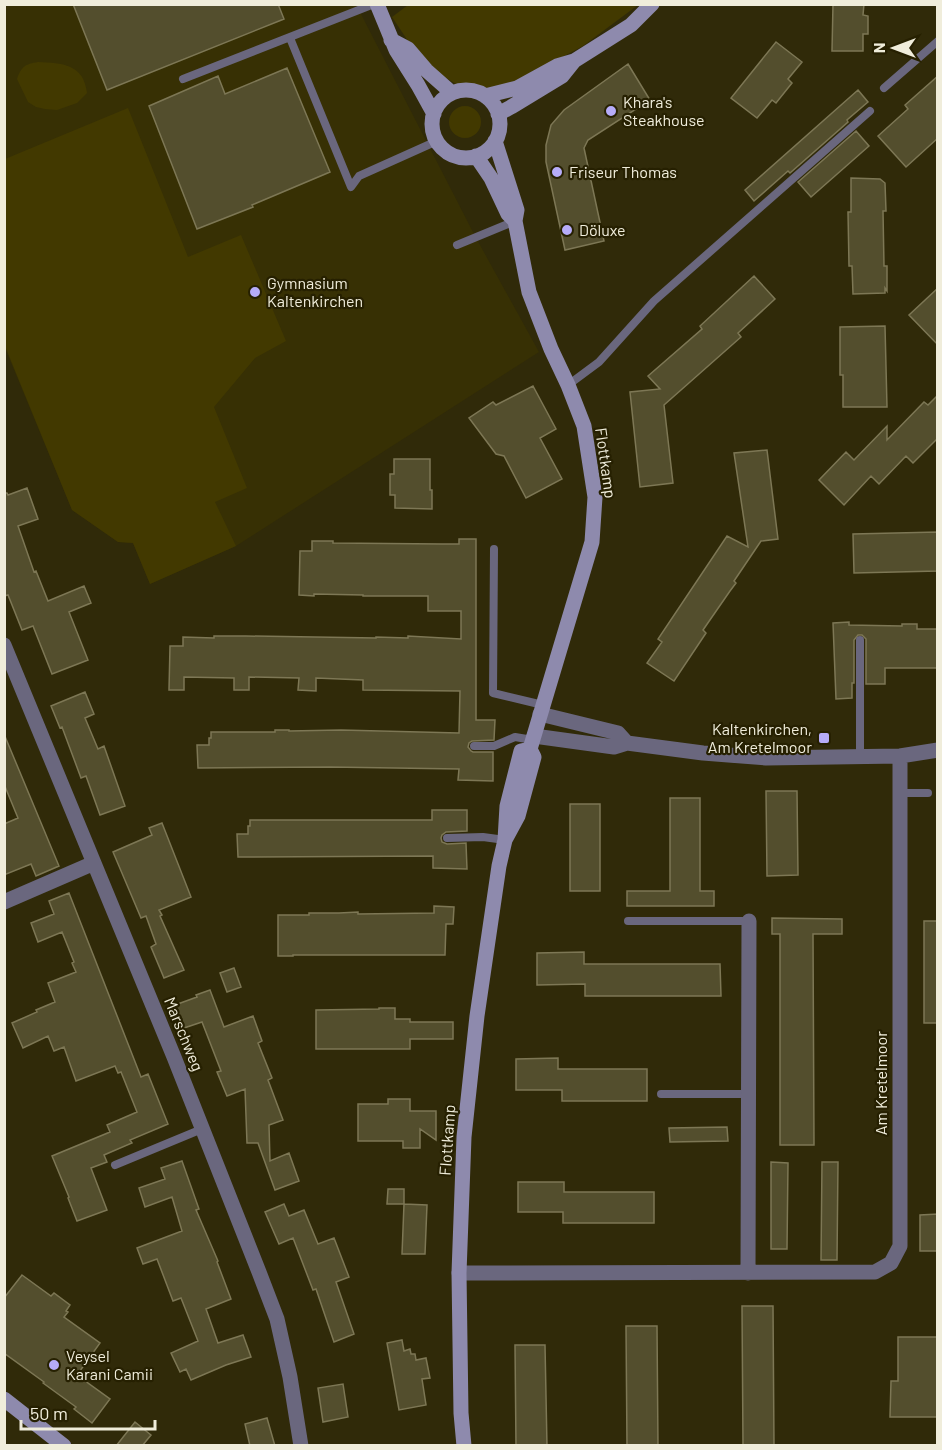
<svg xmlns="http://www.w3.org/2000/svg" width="942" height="1450" font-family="Barlow,sans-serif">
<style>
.built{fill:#373004}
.green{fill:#423900}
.building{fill:#534e2d;stroke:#7d7755;stroke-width:1.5}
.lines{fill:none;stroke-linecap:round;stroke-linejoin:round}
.lane{stroke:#6a677e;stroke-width:8}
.street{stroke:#6a677e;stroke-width:15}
.secondary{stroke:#8e8aad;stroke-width:15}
.poi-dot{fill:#b6acf8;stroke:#262001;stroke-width:2}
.labels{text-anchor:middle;stroke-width:4.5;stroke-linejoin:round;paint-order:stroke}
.poi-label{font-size:16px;fill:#f0eddb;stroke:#262001;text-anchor:start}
.street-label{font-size:16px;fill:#f0eddb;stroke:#262001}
</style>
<rect width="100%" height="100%" fill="#302a09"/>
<!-- built -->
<path class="built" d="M4,5H358L362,16L475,236L539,352L236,546L150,584L133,543L118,542L72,510L5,348Z"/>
<!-- green -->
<path class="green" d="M408,5H638L583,46L521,79L490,90L473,84H456L439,74L412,47L392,17Z
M38,62C62,63 84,64 87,93L77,103L57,110L45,109L36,107L28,102L17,79C21,67 25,64 38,62Z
M449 122a16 16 0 1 1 32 0a16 16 0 1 1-32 0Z
M128,108L188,257L241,235L286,341L255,358L214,407L247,488L215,502L236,546L150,584L133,543L118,542L72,510L5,346V159Z"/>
<!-- building -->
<path class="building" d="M73,4H278L284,19L107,90Z
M833,4H864L863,15L868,16V34H863V51H832Z
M776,42L802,62L788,79L792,83L776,103L772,100L757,118L731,98Z
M628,64L650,100L588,140L584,148L604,241L565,250L546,162V145L551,125L564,110Z
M287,68L330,172L252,205L253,207L197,229L149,106L218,76L225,94Z
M938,76V138L906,167L878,136L908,109L905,105Z
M858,90L868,102L847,120L848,122L790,173L788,171L754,201L745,190Z
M856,131L869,146L811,197L798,182Z
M851,178L880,179L885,183L886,211H883L884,266H887V291L885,288V293L853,294L852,266H849L848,212H851Z
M754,276L775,299L738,333L741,337L664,405L673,483L640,487L630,392L660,389L648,376L702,329L700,326Z
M938,288V345L909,315Z
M885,326L887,407H843V375H840V327Z
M533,386L556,429L540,438L562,479L526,498L504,456L496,454L469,418L493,402L496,405Z
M938,395V438L913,463L906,456L879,484L871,476L844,505L819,480L846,452L854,460L887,426V440L924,402L928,405Z
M767,450L778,539L761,541L734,581L736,583L730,591L703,630L706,633L674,681L647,663L662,642L658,639L727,536L748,547L734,453Z
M394,459H430V490H432V509L395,508V495H390V474H394Z
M27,488L38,519L18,526L34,572L36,571L48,601L84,586L91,603L69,612L88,660L52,674L33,626L22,630L8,595L4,596V493H7L8,495Z
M938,532V571L854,573L853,534Z
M459,539H476V720H495L494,740L472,741L469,743L468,747L471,751L473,752H493V781L458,780L459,769L330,767L198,768L197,745H209V738H211V732H275V730H289V731L341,730L459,733L460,691L363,690V680L316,678V691L298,690L299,678L249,677V690H234V678L184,677V690H169L170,646H183V637L214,638V636H246L376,638V637L408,638V636L461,639V611H428V596H363V595L314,594V596L299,595L300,551H312V541H333V543L442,544H459Z
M849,622V625L902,626V624H917V629H938V668H885V684H866V639L862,635H858L854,640V683H852V698L836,699L833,623Z
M85,692L94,714L85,718L98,749L104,746L125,806L100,815L86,776L81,778L62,727L60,728L51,706Z
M4,734L59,866L36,876L31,864L4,875V824L18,818L4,784Z
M766,791H797L798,875L767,876Z
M670,798H700V891H714V906H627V891H670Z
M570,804H600V891H570Z
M432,810H467V831L446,832L442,835L441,838L442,842L447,844L466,843L467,869L433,868V856L238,857L237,834H248V826H250V820H432Z
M162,823L191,897L159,910L162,915L160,916L184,970L164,978L151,947L156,944L146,916L141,918L113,852L152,835L149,828Z
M69,893L141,1077L148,1074L168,1124L130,1140L132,1143L104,1155L107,1162L91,1168L107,1210L77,1221L68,1198L69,1197L52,1156L110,1132L107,1125L137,1112L121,1072L118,1073L115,1066L76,1081L64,1047L54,1051L48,1036L23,1048L12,1023L37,1012L36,1010L55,1002L48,983L76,972L72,963L74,962L62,932L38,942L31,923L54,914L49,901Z
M434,906L454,907L453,924H446L445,955H293V956H278V915H309V913H339L358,912V914L434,913Z
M772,918L842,919V934H813L814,1145H780V934H772Z
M924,921H938V1023H924Z
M584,952V964H720L721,996H585V984L537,985V953Z
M234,968L241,987L227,992L220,973Z
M210,990L224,1027L253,1016L262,1041L258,1043L272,1078L268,1080L283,1120L269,1125L270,1161L289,1153L299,1181L275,1190L258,1143H247L245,1089L227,1096L217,1072L221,1071L202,1022L184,1028L175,1005L197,997L196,995Z
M379,1008H395V1019H410V1022H453V1039H410V1049H316V1010L379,1009Z
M558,1058V1069H647V1101H562V1090H516V1059Z
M388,1099H410V1111H436V1140L420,1129V1148H403V1141H358V1104H388Z
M727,1127L728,1141L670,1142L669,1128Z
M182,1161L199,1209L196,1210L218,1261L217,1262L231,1299L206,1309L218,1343L243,1335L251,1357L226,1365L191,1380L186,1369L180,1372L171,1353L198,1341L181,1298L173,1301L157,1259L143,1264L137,1248L182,1231L172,1197L145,1207L139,1188L165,1179L161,1168Z
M771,1162L788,1163L787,1249H771Z
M822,1162H838L837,1260H821Z
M518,1182H564V1192H654V1223H563V1212H518Z
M388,1189H404V1204H387Z
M284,1204L289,1216L304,1210L318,1244L334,1238L349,1277L336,1282L354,1334L334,1342L316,1289L313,1290L293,1238L279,1244L265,1212Z
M404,1204L427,1205L425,1254H402Z
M938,1214V1251H920V1215Z
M22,1275L51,1296L54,1293L70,1305L66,1311L68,1312L64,1317L100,1343L77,1375L110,1399L92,1423L74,1409L76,1407L43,1383L44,1382L4,1353V1298Z
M742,1306H773L774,1446H743Z
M626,1326H657L658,1446H627Z
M898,1337H938V1417H890L891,1381H898Z
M402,1340L404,1351L410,1349L411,1354H415L416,1360L426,1358L430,1378L422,1379L426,1405L399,1410L387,1343Z
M515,1345H545L547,1446H516Z
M343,1384L348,1417L323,1422L318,1388Z
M267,1418L275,1446H250L245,1424Z
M135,1422L151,1435L142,1446H116Z"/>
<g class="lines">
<!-- lane -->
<path class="lane" d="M290,38L351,187L359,176L437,141
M183,79L374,4
M884,88L938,41
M457,245L515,221
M568,385L599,362L654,301L870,111
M494,549L493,693L543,705
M860,640V757
M474,746H494L515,737L533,740
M900,793H928
M447,838L483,837L505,840
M628,921H749
M661,1094H749
M115,1165L202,1129"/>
<!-- street -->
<path class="street" d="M4,645L174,1057L259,1272L277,1319L290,1377L301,1446
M540,714L618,733L627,743
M534,736L614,747L627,743L703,753L766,758L900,756L938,750
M4,902L94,863
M459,1273L875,1272L891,1263L900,1246V756
M748,1273L749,921"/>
<!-- secondary -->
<path class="secondary" d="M377,4L396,50L418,85L434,114
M391,40L408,49L426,70L452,93
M432 124a34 34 0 1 1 68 0a34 34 0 1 1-68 0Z
M485,96L517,88L557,66L574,61L631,25L652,4
M498,114L511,107L562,76L574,61
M495,141L517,210L515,221L529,292L551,349L568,385L584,426L595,497L592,542L530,749L534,757L518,816L505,840
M476,156L491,178L508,214L515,221
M4,1399L64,1446
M464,1446L461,1413L459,1273L464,1137L477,1016L499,866L505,840L507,806L521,751L530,749"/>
</g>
<!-- markers -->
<g class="poi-dot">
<circle cx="611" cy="111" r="6"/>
<circle cx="557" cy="172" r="6"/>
<circle cx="567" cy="230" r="6"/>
<circle cx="255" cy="292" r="6"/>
<rect x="818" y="732" width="12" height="12" rx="3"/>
<circle cx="54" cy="1365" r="6"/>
</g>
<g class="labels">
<!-- poi labels -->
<g class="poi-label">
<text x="623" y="108">Khara's<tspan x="623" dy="18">Steakhouse</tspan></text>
<text x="569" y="178">Friseur Thomas</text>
<text x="579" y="236">Döluxe</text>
<text x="267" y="289">Gymnasium<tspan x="267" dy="18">Kaltenkirchen</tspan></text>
<text x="812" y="735" text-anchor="end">Kaltenkirchen,<tspan x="812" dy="18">Am Kretelmoor</tspan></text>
<text x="66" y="1362">Veysel<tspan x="66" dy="18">Karani Camii</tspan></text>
</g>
<!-- street labels -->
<g class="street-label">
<text transform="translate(606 463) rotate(82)" y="6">Flottkamp</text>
<text transform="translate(184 1034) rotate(68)" y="6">Marschweg</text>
<text transform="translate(881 1083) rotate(-90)" y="6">Am Kretelmoor</text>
<text transform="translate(447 1140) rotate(-86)" y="6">Flottkamp</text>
</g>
</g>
<!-- border -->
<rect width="942" height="1450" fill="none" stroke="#f0eddb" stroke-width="12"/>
<!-- north arrow -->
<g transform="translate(894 48) rotate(270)" stroke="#262001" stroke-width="4.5" paint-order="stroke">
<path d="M0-4.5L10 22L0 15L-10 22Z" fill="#f0eddb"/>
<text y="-9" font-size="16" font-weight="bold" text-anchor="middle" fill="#f0eddb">N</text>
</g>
<!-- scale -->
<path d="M21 1420v9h134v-9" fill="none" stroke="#f0eddb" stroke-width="3"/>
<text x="30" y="1420" font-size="18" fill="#f0eddb" stroke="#262001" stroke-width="4.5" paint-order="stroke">50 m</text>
</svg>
